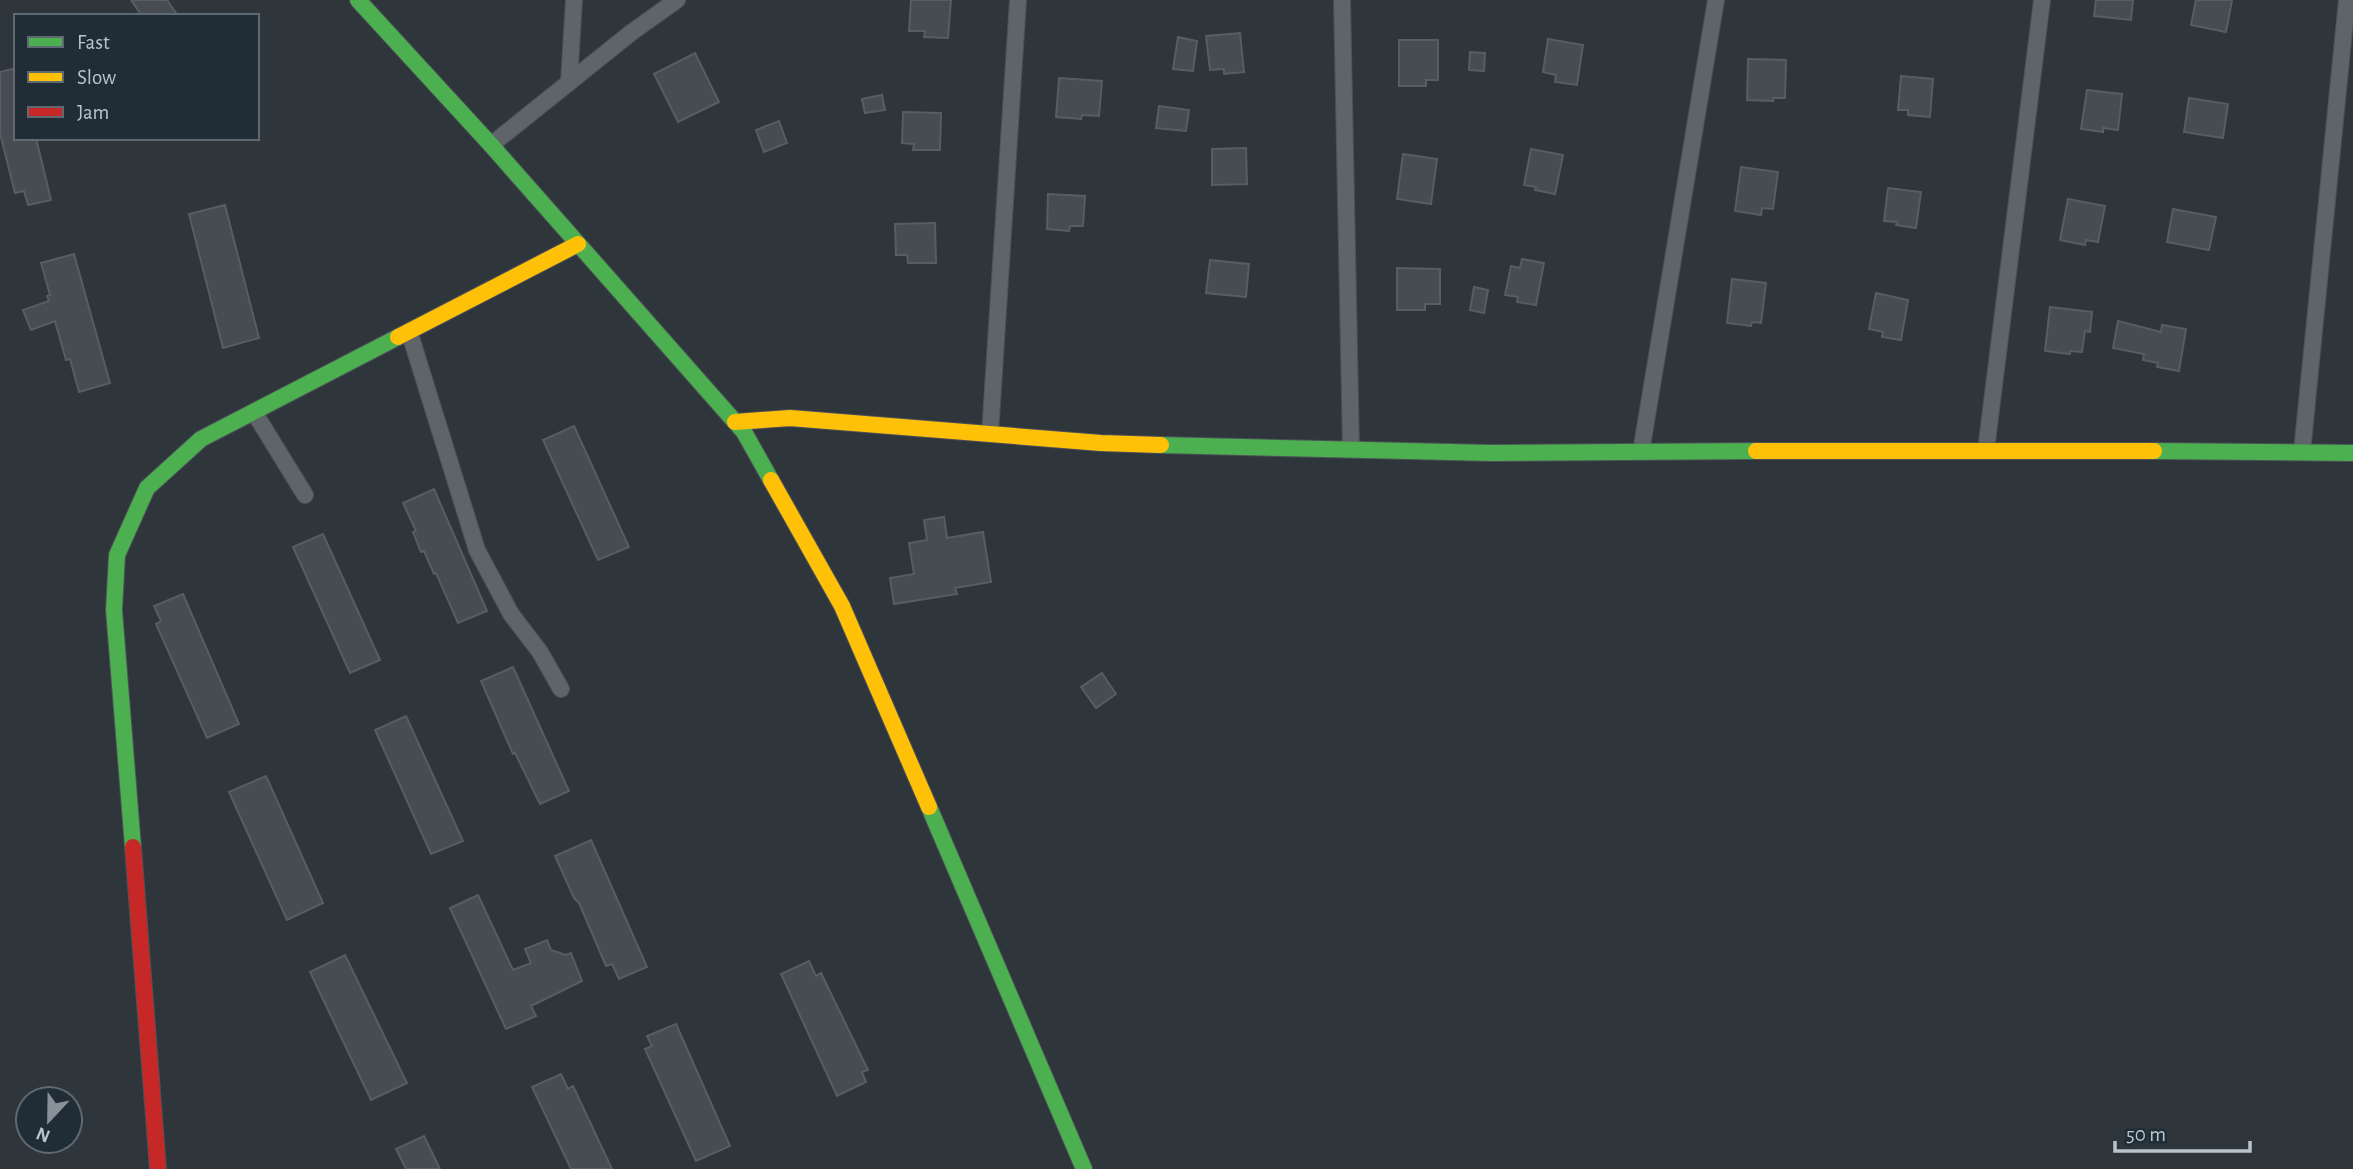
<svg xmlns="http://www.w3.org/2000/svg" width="2353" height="1169" font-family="'Alegreya Sans',sans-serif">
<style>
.building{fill:#464c51;stroke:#565d63;stroke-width:2}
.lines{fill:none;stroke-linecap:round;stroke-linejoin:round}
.street-casing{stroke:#4c5156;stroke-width:18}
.fast-casing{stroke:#4c5156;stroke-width:18}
.slow-casing{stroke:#4c5156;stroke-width:18}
.jam-casing{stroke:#4c5156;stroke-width:18}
.street{stroke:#5e6469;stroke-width:16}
.fast{stroke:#4caf50;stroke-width:16}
.slow{stroke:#ffc107;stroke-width:16}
.jam{stroke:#c62828;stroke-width:16}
</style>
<rect width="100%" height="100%" fill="#2e353b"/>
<!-- building -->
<path class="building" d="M131,0H167L178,16H142Z
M911,0H951L948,38L924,37L925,31H909Z
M2096,0H2133L2131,20L2094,16Z
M2196,0H2232L2226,32L2191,25Z
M1240,33L1244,72L1224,74V69L1210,70L1206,36Z
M1178,37L1197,41L1193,71L1173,69Z
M1548,39L1583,45L1577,85L1555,82L1556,75L1543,72Z
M1399,40H1438V80H1426V86H1399Z
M1470,52L1485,53L1484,71L1469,70Z
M695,53L719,102L678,122L654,74Z
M1748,59L1786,60L1785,98H1773V101L1747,100Z
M16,68V138H36L51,200L28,205L24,191L15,193L0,133V72Z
M1901,76L1933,79L1930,117L1908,115V110H1898Z
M1059,78L1102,81L1099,116L1082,115L1081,119L1056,117Z
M2087,90L2122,94L2118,130L2103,128V132L2081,129Z
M882,95L885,110L865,113L862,99Z
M2189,98L2228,104L2223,138L2184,132Z
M1159,106L1189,110L1186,131L1156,128Z
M903,112L941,113L940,150H913L914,144L902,143Z
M779,121L787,143L764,152L756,130Z
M1246,148L1247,184L1212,185V149Z
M1531,149L1563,155L1555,194L1535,190L1536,187L1524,185Z
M1403,154L1437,159L1431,204L1397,199Z
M1741,167L1778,172L1773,209L1762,208L1761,215L1735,211Z
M1888,188L1921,192L1916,228L1896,225L1897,222L1884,221Z
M1048,194L1085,196L1083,226H1070L1069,231L1047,229Z
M2068,199L2105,206L2098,242L2086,240L2085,245L2060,240Z
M225,205L259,338L223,348L189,214Z
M2173,209L2216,217L2209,250L2167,242Z
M935,223L936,263H908L907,255H896L895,224Z
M74,254L110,383L79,392L70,359L66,360L55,321L31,330L23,310L49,301L47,296L50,295L41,263Z
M1522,259L1544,263L1536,305L1517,302L1518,297L1505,295L1511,266L1520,268Z
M1210,260L1249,264L1246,297L1206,293Z
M1397,268L1440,269V304H1425V310H1397Z
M1732,279L1766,283L1761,323L1752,322L1751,326L1727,323Z
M1474,287L1488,290L1484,313L1470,310Z
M1876,293L1908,300L1901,340L1882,337L1883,332L1869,329Z
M2050,307L2092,312L2090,332L2085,331L2082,352L2070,351V354L2045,351Z
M2118,321L2161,332L2162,325L2186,329L2179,371L2157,367L2158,363L2143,360L2144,354L2113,348Z
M574,426L629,547L598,560L543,440Z
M434,489L487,611L458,623L436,573L434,574L424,551L421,552L413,532L416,531L403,503Z
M944,517L947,538L983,532L991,582L955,588L957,594L894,604L890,578L914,574L909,543L927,540L924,520Z
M323,534L380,660L350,673L293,547Z
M183,594L239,724L207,738L156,624L161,621L154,606Z
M513,667L569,791L540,804L515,753L513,754L481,681Z
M1102,673L1116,694L1096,708L1081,687Z
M406,716L463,841L431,854L375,730Z
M266,776L323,903L287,920L229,792Z
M591,840L647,967L619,979L612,964L606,966L579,903L574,898L555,856Z
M478,895L513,970L531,963L525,949L547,940L551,950L566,955L571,953L582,981L531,1006L536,1016L506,1029L450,908Z
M345,955L407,1083L371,1100L310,972Z
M809,961L816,976L821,973L868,1070L862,1072L866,1082L837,1096L781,974Z
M676,1024L730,1146L696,1161L645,1049L652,1046L647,1036Z
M561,1074L568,1089L573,1086L612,1169H571L532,1087Z
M424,1136L440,1169H406L396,1149Z"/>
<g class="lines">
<!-- street casing -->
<g class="street-casing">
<path id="street" d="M1342,0L1351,449
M569,82L574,0
M491,145L632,32L677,0
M409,331L477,550L511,614L540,652L561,689
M254,412L305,495
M990,434L1018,0
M1986,450L2042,0
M1641,452L1716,0
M2302,452L2347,0"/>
</g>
<!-- fast casing -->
<g class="fast-casing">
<path id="fast" d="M358,0L491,145L744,432L771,480
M1161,445L1492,453L1756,451
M2154,451L2353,453
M929,807L1084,1169
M133,847L114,610L117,555L147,488L201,439L398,337"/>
</g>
<!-- slow casing -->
<g class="slow-casing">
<path id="slow" d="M398,337L578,244
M735,422L790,418L1101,443L1161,445
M1756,451H2154
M771,480L842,606L929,807"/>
</g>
<!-- jam casing -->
<g class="jam-casing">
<path id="jam" d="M133,847L158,1169"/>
</g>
<!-- street -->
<use href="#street" class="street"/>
<!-- fast -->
<use href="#fast" class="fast"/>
<!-- slow -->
<use href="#slow" class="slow"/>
<!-- jam -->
<use href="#jam" class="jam"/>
</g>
<!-- legend -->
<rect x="14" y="14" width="245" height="126" fill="#212d36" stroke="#5e6972" stroke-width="2"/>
<rect x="28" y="37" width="35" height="10" fill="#4caf50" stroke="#5e6972" stroke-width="2"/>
<text x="77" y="49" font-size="21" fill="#b9c3cb">Fast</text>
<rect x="28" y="72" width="35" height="10" fill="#ffc107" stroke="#5e6972" stroke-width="2"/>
<text x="77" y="84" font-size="21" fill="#b9c3cb">Slow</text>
<rect x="28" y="107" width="35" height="10" fill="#c62828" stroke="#5e6972" stroke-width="2"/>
<text x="77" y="119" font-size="21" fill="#b9c3cb">Jam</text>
<!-- north arrow -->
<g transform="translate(49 1120) rotate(202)"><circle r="33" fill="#212d36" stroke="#5e6972" stroke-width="2"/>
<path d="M0-5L12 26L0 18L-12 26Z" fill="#889199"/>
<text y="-10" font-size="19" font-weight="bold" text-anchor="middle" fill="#b9c3cb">N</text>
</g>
<!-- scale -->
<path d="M2115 1141v10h135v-10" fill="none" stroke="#b9c3cb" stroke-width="3.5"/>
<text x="2126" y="1141" font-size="21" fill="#b9c3cb" stroke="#212d36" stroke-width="5" paint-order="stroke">50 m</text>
</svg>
